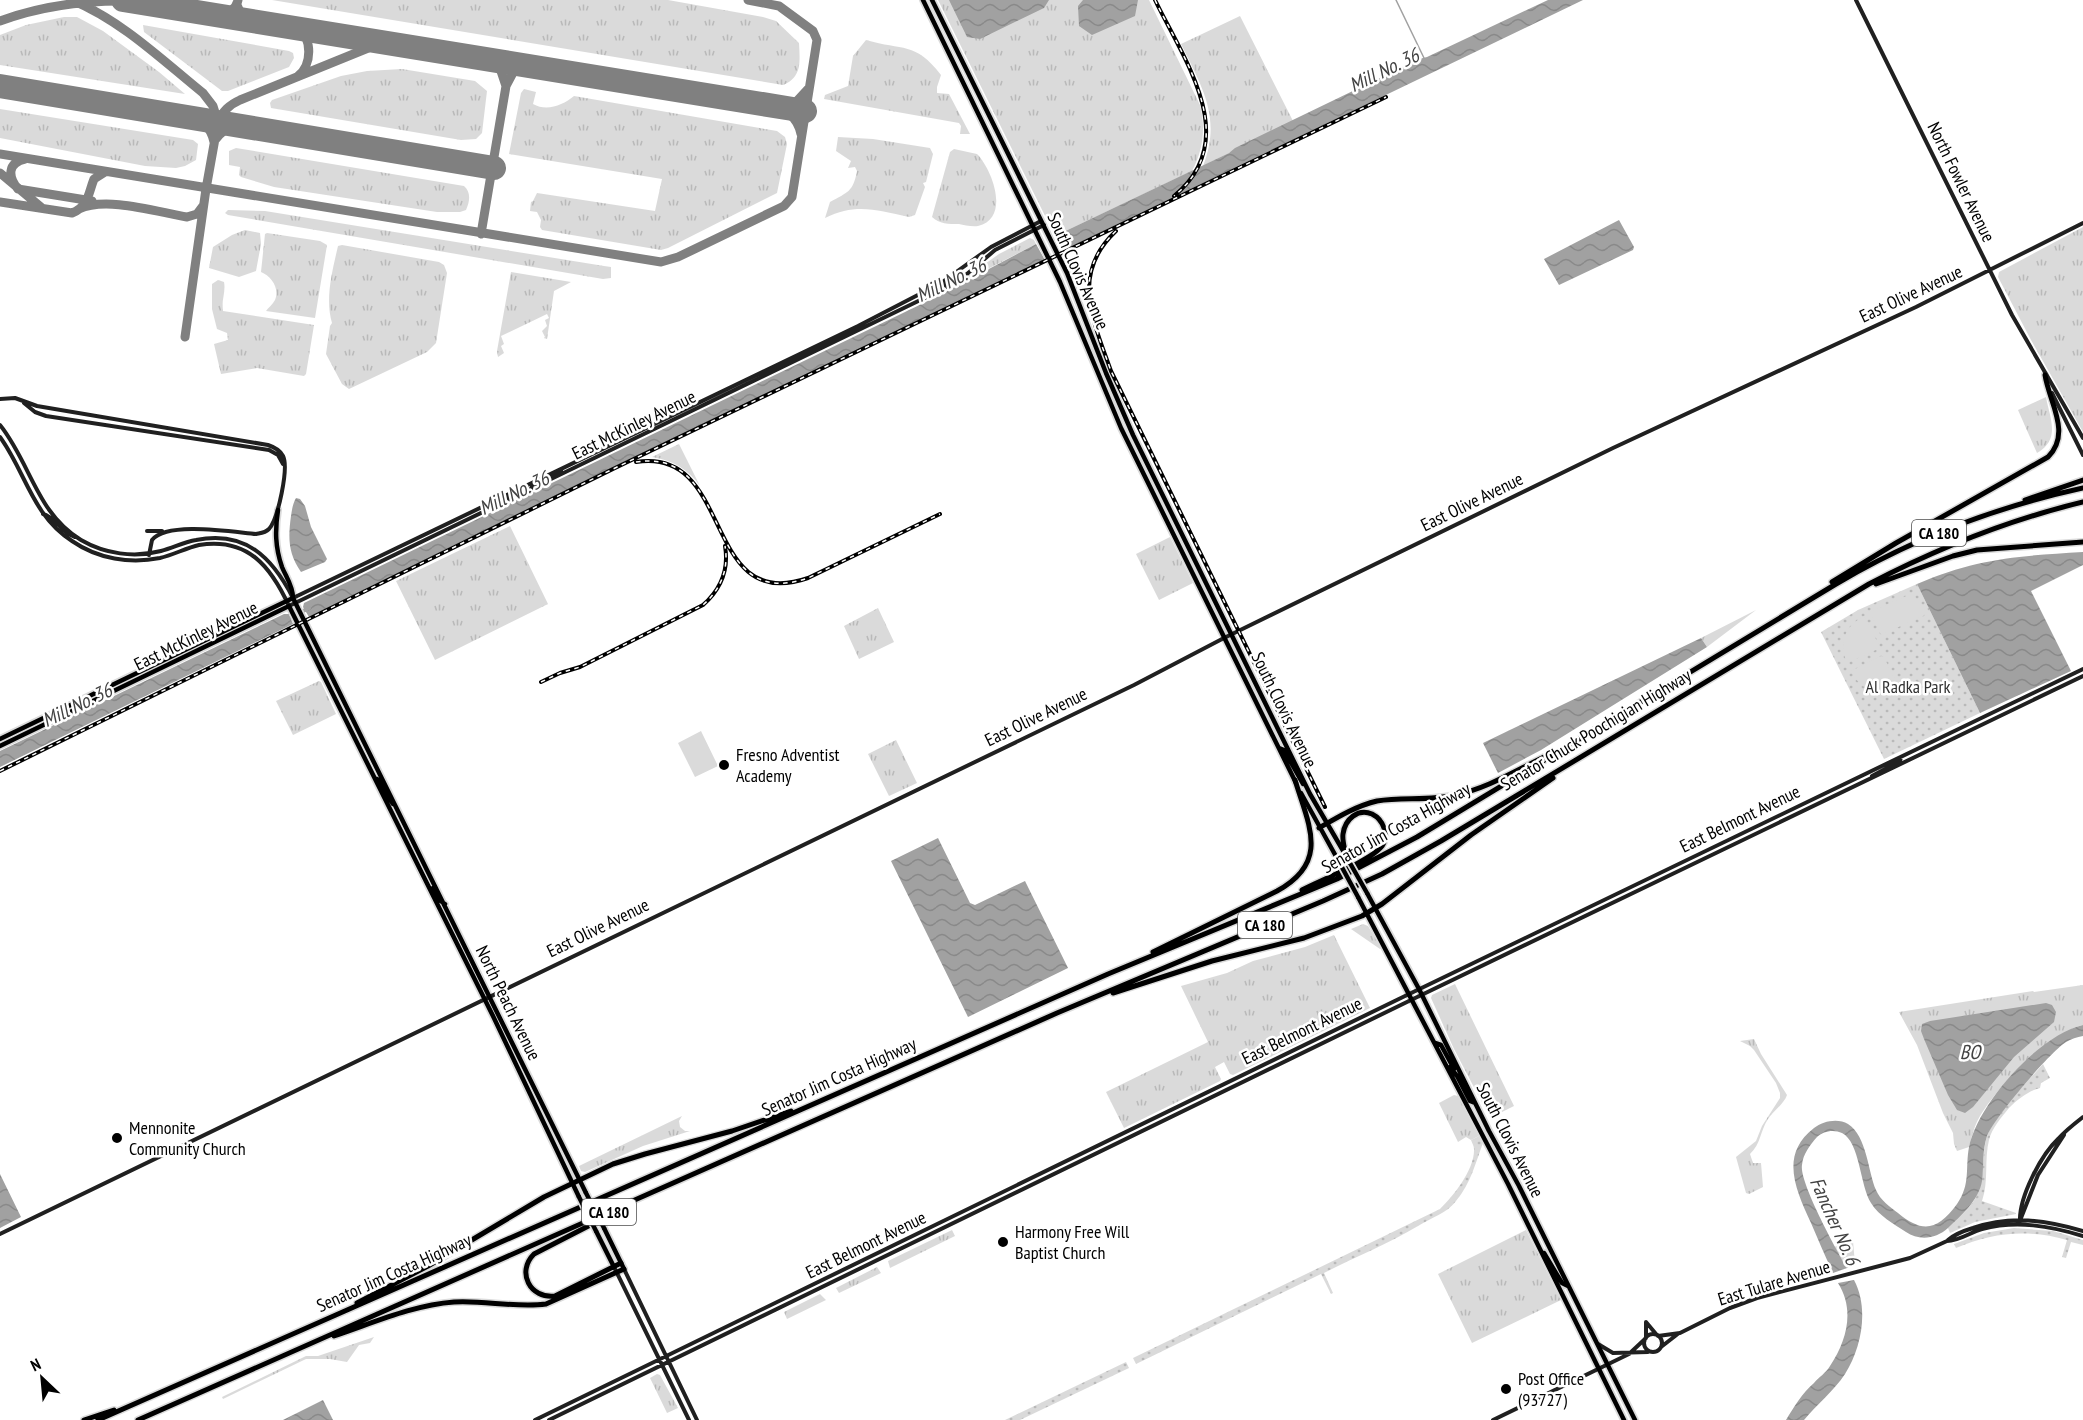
<svg xmlns="http://www.w3.org/2000/svg" width="2083" height="1420" font-family="'PT Sans Narrow',sans-serif">
<style>
.grass{fill:url(#grass-tufts)}
.park{fill:url(#park-dots)}
.pitch{fill:#dadada}
.water{fill:url(#water-waves)}
.lines{fill:none;stroke-linecap:round;stroke-linejoin:round}
.stream{stroke:#a1a1a1;stroke-width:1.5}
.canal{stroke:#a1a1a1;stroke-width:4}
.taxiway{stroke:#808080;stroke-width:9}
.runway{stroke:#808080;stroke-width:24}
.primary-casing{stroke:#dbdbdb;stroke-width:8}
.highway-casing{stroke:#dbdbdb;stroke-width:8}
.secondary{stroke:#202020;stroke-width:4}
.primary{stroke:#000;stroke-width:4.5}
.highway{stroke:#000;stroke-width:5}
.rail-casing{stroke:#000;stroke-width:4}
.rail{stroke:#fff;stroke-width:1.5;stroke-dasharray:4.5;stroke-linecap:butt}
.primary-bridge-casing{stroke:#dbdbdb;stroke-width:8;stroke-linecap:butt}
.primary-bridge{stroke:#000;stroke-width:4.5}
.poi-dot{fill:#000;stroke:#fff;stroke-width:2}
.labels{text-anchor:middle;stroke-width:5;stroke-linejoin:round;paint-order:stroke}
.shield{fill:#fff;stroke:#4c4c4c;stroke-width:1.5}
.shield-label{font-size:16px;font-weight:bold;fill:#000}
.street-label{font-size:18px;fill:#000;stroke:#fff}
.park-label{font-size:18px;fill:#313131;stroke:#fff}
.poi-label{font-size:18px;fill:#000;stroke:#fff;text-anchor:start}
.water-label{font-size:20px;font-style:italic;fill:#424242;stroke:#fff}
</style>
<defs>
<pattern id="grass-tufts" width="24" height="20" patternUnits="userSpaceOnUse" patternTransform="scale(1.5)"><rect width="24" height="20" fill="#dadada"/><path d="M3 7l-1-3M5 7V3M7 7l1-3M15 17l-1-3M17 17v-4M19 17l1-3" fill="none" stroke="#b9b9b9"/></pattern>
<pattern id="park-dots" width="8" height="8" patternUnits="userSpaceOnUse" patternTransform="scale(1.5)"><rect width="8" height="8" fill="#dadada"/><path d="M2 2h.1M6 6h.1" fill="none" stroke="#b9b9b9" stroke-width="1.8" stroke-linecap="round"/></pattern>
<pattern id="water-waves" width="16" height="10" patternUnits="userSpaceOnUse" patternTransform="scale(1.5)"><rect width="16" height="10" fill="#a1a1a1"/><path d="M0 5q4-4 8 0t8 0" fill="none" stroke="#898989"/></pattern>
</defs>
<rect width="100%" height="100%" fill="#fff"/>
<!-- grass -->
<path class="grass" d="M272,0H668L763,17L776,21L799,43C800,62 802,77 783,85Z
M938,0H1149L1200,105C1206,128 1203,151 1192,171L1055,236Z
M1240,16L1293,121L1203,166C1222,118 1202,87 1181,44Z
M64,17H77L103,31L159,72L185,94L0,65V35L26,25Z
M143,25L289,51L293,53L294,58L289,67L228,91H222L144,32Z
M866,40C903,51 915,41 941,75L937,87V93L949,94L970,134H960L961,126L959,123L824,99L825,95L848,86L853,56Z
M402,69L475,81L487,91L482,133L476,139L461,140L271,108L270,103L272,100L341,76L367,71Z
M524,89L536,92L533,104C547,112 563,105 574,96L777,131L785,137L787,144L777,193L668,248L661,250L542,230L540,227L541,220L537,212L530,211L531,202L533,201L537,193L655,211L662,179L509,154L521,93Z
M0,109L193,140L198,144L196,160L185,166L176,168L145,166L0,138Z
M838,137L873,139L930,148L933,154L926,182L923,183L925,187L915,215L909,217C876,210 856,203 825,218L830,202C848,192 853,192 857,171L855,167L848,168L851,161L836,151Z
M236,148L464,186C471,192 470,201 466,210L460,212H437L274,187L241,177L239,175L240,167L229,165V151Z
M954,149L977,154C992,169 1011,218 978,226C972,227 964,225 959,224C949,224 939,224 932,217L950,152Z
M228,210L265,211L604,266L611,267V278L603,279L228,215L225,213Z
M2083,227V432L2031,340L1998,277L1999,272Z
M245,230L260,233L261,244L256,271L239,277L209,268L213,247L232,235Z
M267,233L320,241L327,245L315,318L266,311C268,308 273,304 275,300C280,288 271,276 261,272L265,234Z
M1030,238L1034,240L1036,244L951,288L999,254Z
M342,245L439,262L444,265L447,273L436,343L427,352L349,389L342,384L326,354L330,326L332,323C325,299 332,272 338,246Z
M511,272L571,282L554,291L547,339L544,338L545,337L542,331L547,326L545,320L549,318L547,314L501,336L504,344L501,346L504,353L498,357L497,351Z
M218,280L224,282C226,292 221,301 223,311L314,325L306,374L304,376L257,368L221,374L214,344L228,340L227,333L217,329L212,309V284Z
M2046,397C2050,419 2061,439 2037,453L2018,410Z
M679,444L700,486C688,469 672,460 652,457Z
M510,526L548,604L435,660L396,581Z
M1170,537L1193,583L1159,600L1136,554Z
M878,608L894,642L859,659L844,626Z
M1756,610L1707,647L1701,638Z
M319,681L321,682L336,714L293,735L276,701Z
M896,740L917,783L889,796L868,754Z
M1363,924L1368,926L1382,948L1380,949L1351,929Z
M1334,935L1370,1008L1233,1075L1230,1074L1224,1062L1215,1067L1221,1079L1220,1081L1124,1128L1106,1092L1208,1042L1181,986L1227,973L1253,961L1305,947Z
M1455,984L1514,1106L1490,1118L1454,1049L1431,998L1432,995Z
M2083,985V1025C2049,1032 1990,1093 1976,1124C1973,1131 1971,1139 1969,1147L1957,1151L1954,1144L1953,1133L1943,1113L1917,1045L1899,1012L2033,991L2034,992Z
M1754,1039L1761,1054L1787,1095C1784,1104 1774,1110 1768,1119C1760,1131 1761,1144 1750,1154L1753,1163H1761L1763,1187L1749,1194L1746,1193L1736,1157L1756,1141L1762,1126L1780,1098V1093L1776,1083L1754,1050L1750,1046L1740,1041Z
M1454,1095L1458,1096L1479,1136L1471,1140L1466,1137L1458,1142L1439,1103Z
M682,1116L679,1121L680,1127L685,1131H690L643,1146L585,1172L581,1171L579,1166Z
M952,1230L955,1236L890,1268L888,1261Z
M1526,1230L1561,1300L1472,1343L1438,1274Z
M1853,1241L1855,1264L1847,1268L1834,1247Z
M877,1267L881,1273L839,1293L836,1288Z
M820,1294L826,1300L787,1319L784,1312Z
M374,1337L370,1343L359,1345L347,1362L330,1359H306L223,1399L222,1397L306,1356H318Z
M657,1374L660,1375L678,1408L667,1413L650,1378Z"/>
<!-- park -->
<path class="park" d="M1917,584L1980,713L1884,759L1821,632L1858,610Z
M2043,1064L2050,1078L2041,1083L2040,1088C2028,1091 2018,1099 2009,1108C2001,1118 1992,1128 1989,1140C1984,1160 1989,1181 1982,1201L2016,1213V1214L1975,1222L1950,1233L1948,1228C1958,1218 1973,1206 1978,1193C1986,1173 1980,1149 1990,1129C2002,1105 2026,1084 2043,1064Z
M1479,1136L1483,1143C1475,1164 1471,1183 1456,1201C1446,1214 1432,1217 1418,1226C1390,1243 1355,1257 1324,1273L1333,1293L1331,1294L1321,1274L1136,1364L1133,1358L1440,1209C1453,1197 1475,1169 1474,1149C1474,1146 1472,1143 1471,1140Z
M2014,1228L2053,1231L2083,1240V1245L2071,1242L2066,1258L2062,1257L2067,1240C2028,1229 1993,1232 1956,1248L1954,1244L1984,1233Z
M1126,1362L1129,1368L1020,1420H1005Z"/>
<!-- pitch -->
<path class="pitch" d="M1913,593L1925,615L1881,635L1870,612Z
M1864,616L1879,645L1878,649L1847,663C1838,643 1845,626 1864,616Z
M1881,656L1884,657L1899,688C1879,697 1861,691 1851,671Z
M701,731L718,766L695,777L678,743Z"/>
<!-- water -->
<path class="water" d="M949,0H1049L1044,8L980,39L967,37Z
M1083,0H1138L1135,16L1092,35L1079,26L1078,6Z
M1548,0H1583L1062,251L1055,236L1229,153L1235,148L1419,59L1427,57Z
M1619,220L1634,247L1633,250L1559,285L1544,259Z
M1036,244L1045,260L628,460L309,617L303,607L304,603L936,297Z
M296,498L300,499L305,506L311,527L327,559L325,562L301,572C288,554 288,537 291,516C292,509 293,503 296,498Z
M2083,552V565L2031,591L2071,671L1980,713L1917,584C1977,558 2019,556 2083,552Z
M284,614H289L293,624L0,767V751Z
M1701,638L1707,647L1541,750L1498,773L1483,743Z
M938,838L970,903L975,905L1025,881L1068,968L968,1017L891,861Z
M2046,1003L2052,1005L2056,1012L2054,1022L2014,1057L1973,1107L1965,1113L1957,1110L1948,1095L1924,1039L1921,1031L1922,1024L1930,1021Z
M2083,1025V1036C2077,1037 2071,1039 2066,1042C2050,1052 1993,1119 1987,1136C1982,1151 1984,1166 1982,1181C1979,1200 1961,1216 1948,1228C1936,1239 1919,1241 1906,1232C1894,1224 1879,1216 1871,1203C1860,1186 1860,1142 1842,1133C1834,1129 1823,1131 1817,1137C1810,1145 1803,1154 1802,1165C1799,1182 1837,1251 1847,1268L1833,1273C1825,1256 1818,1239 1811,1223C1796,1190 1779,1155 1814,1128C1823,1121 1838,1118 1848,1124C1867,1136 1868,1172 1876,1190C1880,1200 1890,1207 1898,1213C1923,1234 1938,1230 1957,1204C1971,1184 1965,1168 1969,1147C1978,1103 2039,1035 2083,1025Z
M0,1174L21,1217L0,1228Z
M1854,1280C1869,1308 1862,1347 1845,1374C1834,1391 1817,1404 1804,1420H1786C1794,1407 1802,1393 1814,1383C1819,1377 1826,1373 1830,1366C1847,1340 1855,1310 1838,1283Z
M323,1400L333,1420H283Z"/>
<g class="lines">
<!-- stream -->
<path class="stream" d="M1396,0L1424,58"/>
<!-- canal -->
<path class="canal" d="M286,620L309,608"/>
<!-- taxiway -->
<path class="taxiway" d="M72,0C122,21 161,59 203,93L213,106L218,122
M237,5L241,14L249,20
M219,15C228,13 236,10 238,0
M0,21C43,5 86,0 132,1
M297,28C313,38 312,65 298,76
M506,86L514,71L524,65
M769,105C786,110 797,116 801,134
M778,106L796,102L808,89
M188,117C202,121 211,126 214,142
M216,139C225,126 236,126 251,128
M0,154L661,262L678,257L784,206L792,197L817,40L813,31L779,6L748,0
M25,159C7,163 8,177 18,189L92,201
M0,173L42,208
M0,202L72,213C89,206 88,194 94,179L105,172
M79,209C106,196 157,212 187,217L197,214L203,206
M481,234L506,86L501,71L491,60
M185,337L206,189L218,122C223,111 229,105 240,100L383,42"/>
<!-- runway -->
<path class="runway" d="M123,0L805,111
M0,86L494,168"/>
<!-- primary casing -->
<g class="primary-casing">
<path id="primary" d="M923,0L1060,282L1121,428L1296,783
M932,0L1067,273L1106,373L1133,435L1310,794L1345,854
M278,510C275,530 275,547 282,567C286,577 293,586 293,598L586,1193
M0,739L293,598
M0,746L289,606L493,1016L579,1197
M1279,748L1284,750L1303,784
M377,779L393,804
M1301,793L1338,860
M433,888L439,900L445,904
M1367,893L1419,989L1489,1131L1519,1186L1635,1420
M1358,897L1508,1184L1624,1420
M1435,1043L1441,1045L1454,1069
M1450,1067L1457,1076L1470,1101L1475,1103
M604,1228L624,1269
M596,1231L614,1267
M1544,1253L1562,1283L1568,1286"/>
</g>
<!-- highway casing -->
<g class="highway-casing">
<path id="highway" d="M2025,500L2083,480
M1832,582L1896,543L2048,457C2072,433 2049,402 2045,375
M1876,584L1953,556L1977,550L2083,542
M1319,828C1338,817 1356,806 1377,801C1403,797 1430,801 1455,795C1486,789 1515,771 1544,757
M1302,890C1319,881 1372,860 1382,846C1386,840 1386,834 1384,828C1382,822 1378,817 1372,814C1358,808 1345,819 1343,834C1342,841 1345,849 1346,856
M1153,952L1277,891C1330,862 1309,826 1295,780
M1113,993L1212,961L1304,938L1362,916L1382,904L1471,835L1553,778
M602,1219L534,1254C516,1272 530,1299 555,1296L621,1263
M357,1303L428,1266L544,1197L613,1164L645,1154L732,1131L791,1111
M334,1336C373,1323 413,1305 454,1302C484,1300 515,1308 546,1304L624,1269
M84,1420L114,1410
M98,1420L1108,974L1337,879L1417,837L1836,584C1912,539 1996,507 2083,488
M138,1420L1057,1013L1323,901L1382,874L1441,841L1869,584C1938,548 2008,520 2083,502"/>
</g>
<!-- secondary -->
<path class="secondary" d="M1856,0L2012,315L2083,438
M935,291L958,276L959,271
M2052,393L2083,455
M0,399L15,398L37,406L268,445C274,447 280,450 283,456C289,468 278,519 269,529C265,533 261,533 256,534C233,532 167,521 152,540L149,555
M24,403L35,412L46,416L269,450L278,455L283,464
M0,425C30,462 37,514 81,540C105,554 134,558 161,551C173,548 184,542 196,540C245,530 272,557 293,598L858,326L941,283L991,247L1041,221
M0,437C26,473 32,515 72,541C98,559 130,564 160,558C173,555 186,548 199,545C248,537 271,567 289,606L941,290L967,274L995,250L1044,225
M531,490L533,484L561,470
M497,505L523,488
M43,514C55,517 62,533 75,537
M147,531H162
M1872,776L1900,761L1901,757
M2021,1218L2038,1175L2064,1135
M2020,1221C2019,1197 2041,1155 2058,1139C2065,1131 2074,1124 2083,1117
M0,1234L1134,685L1224,638L1613,448L1916,307L2083,223
M1948,1240C1955,1234 1963,1231 1973,1228C2011,1215 2045,1220 2083,1231
M614,1267L689,1420
M624,1269L697,1420
M1644 1343a9 9 0 1 1 18 0a9 9 0 1 1-18 0Z
M1658,1336L1680,1333L1730,1308L1757,1298L1910,1258L1947,1241C1959,1241 1971,1232 1982,1229C2017,1220 2050,1226 2083,1236
M1646,1338V1322L1656,1334
M1598,1344L1613,1353L1648,1352
M1661,1347L1679,1333
M535,1420L1405,996L2083,669
M549,1420L1409,1001L2083,676
M1493,1420L1629,1354L1645,1339"/>
<!-- primary -->
<use href="#primary" class="primary"/>
<!-- highway -->
<use href="#highway" class="highway"/>
<!-- rail casing -->
<g class="rail-casing">
<path id="rail" d="M1155,0C1184,60 1243,140 1174,196
M1116,231C1070,274 1093,320 1111,371L1325,807
M636,462C735,446 701,615 808,578L940,514
M541,682L560,673L580,667L703,605C721,589 729,569 725,546
M0,771L613,469L1386,97"/>
</g>
<!-- rail -->
<use href="#rail" class="rail"/>
<!-- primary-bridge casing -->
<g class="primary-bridge-casing">
<path id="primary-bridge" d="M1346,856L1367,893
M1338,860L1358,897
M586,1193L604,1228
M579,1197L596,1231"/>
</g>
<!-- primary-bridge -->
<use href="#primary-bridge" class="primary-bridge"/>
</g>
<!-- markers -->
<g class="poi-dot">
<circle cx="724" cy="765" r="6"/>
<circle cx="117" cy="1138" r="6"/>
<circle cx="1003" cy="1242" r="6"/>
<circle cx="1506" cy="1389" r="6"/>
</g>
<g class="labels">
<!-- shield labels -->
<g class="shield">
<rect x="1912" y="520" width="54" height="26" rx="4.5"/>
<rect x="1238" y="912" width="54" height="26" rx="4.5"/>
<rect x="582" y="1199" width="54" height="26" rx="4.5"/>
</g>
<g class="shield-label">
<text x="1939" y="539">CA 180</text>
<text x="1265" y="931">CA 180</text>
<text x="609" y="1218">CA 180</text>
</g>
<!-- street labels -->
<g class="street-label">
<text transform="translate(1961 182) rotate(64)" y="6">North Fowler Avenue</text>
<text transform="translate(1078 271) rotate(66)" y="6">South Clovis Avenue</text>
<text transform="translate(1911 294) rotate(-25)" y="6">East Olive Avenue</text>
<text transform="translate(634 425) rotate(-26)" y="6">East McKinley Avenue</text>
<text transform="translate(1472 502) rotate(-26)" y="6">East Olive Avenue</text>
<text transform="translate(196 636) rotate(-26)" y="6">East McKinley Avenue</text>
<text transform="translate(1284 710) rotate(64)" y="6">South Clovis Avenue</text>
<text transform="translate(1036 717) rotate(-26)" y="6">East Olive Avenue</text>
<text transform="translate(1596 730) rotate(-31)" y="6">Senator Chuck Poochigian Highway</text>
<text transform="translate(1740 819) rotate(-26)" y="6">East Belmont Avenue</text>
<text transform="translate(1396 828) rotate(-29)" y="6">Senator Jim Costa Highway</text>
<text transform="translate(598 928) rotate(-26)" y="6">East Olive Avenue</text>
<text transform="translate(508 1003) rotate(64)" y="6">North Peach Avenue</text>
<text transform="translate(1302 1031) rotate(-26)" y="6">East Belmont Avenue</text>
<text transform="translate(839 1077) rotate(-24)" y="6">Senator Jim Costa Highway</text>
<text transform="translate(1510 1140) rotate(63)" y="6">South Clovis Avenue</text>
<text transform="translate(866 1245) rotate(-26)" y="6">East Belmont Avenue</text>
<text transform="translate(394 1273) rotate(-24)" y="6">Senator Jim Costa Highway</text>
<text transform="translate(1774 1283) rotate(-17)" y="6">East Tulare Avenue</text>
</g>
<!-- park labels -->
<g class="park-label">
<text x="1908" y="693">Al Radka Park</text>
</g>
<!-- poi labels -->
<g class="poi-label">
<text x="736" y="761">Fresno Adventist<tspan x="736" dy="21">Academy</tspan></text>
<text x="129" y="1134">Mennonite<tspan x="129" dy="21">Community Church</tspan></text>
<text x="1015" y="1238">Harmony Free Will<tspan x="1015" dy="21">Baptist Church</tspan></text>
<text x="1518" y="1385">Post Office<tspan x="1518" dy="21">(93727)</tspan></text>
</g>
<!-- water labels -->
<g class="water-label">
<text transform="translate(1384 70) rotate(-26)" y="7">Mill No. 36</text>
<text transform="translate(951 280) rotate(-26)" y="7">Mill No. 36</text>
<text transform="translate(514 493) rotate(-26)" y="7">Mill No. 36</text>
<text transform="translate(77 705) rotate(-26)" y="7">Mill No. 36</text>
<text x="1970" y="1059">BO</text>
<text transform="translate(1835 1221) rotate(66)" y="7">Fancher No. 6</text>
</g>
</g>
<!-- north arrow -->
<g transform="translate(42 1378) rotate(334)" stroke="#ffffff" stroke-width="4.5" paint-order="stroke">
<path d="M0-4.5L10 22L0 15L-10 22Z" fill="#000000"/>
<text y="-9" font-size="16" font-weight="bold" text-anchor="middle" fill="#000000">N</text>
</g>
</svg>
